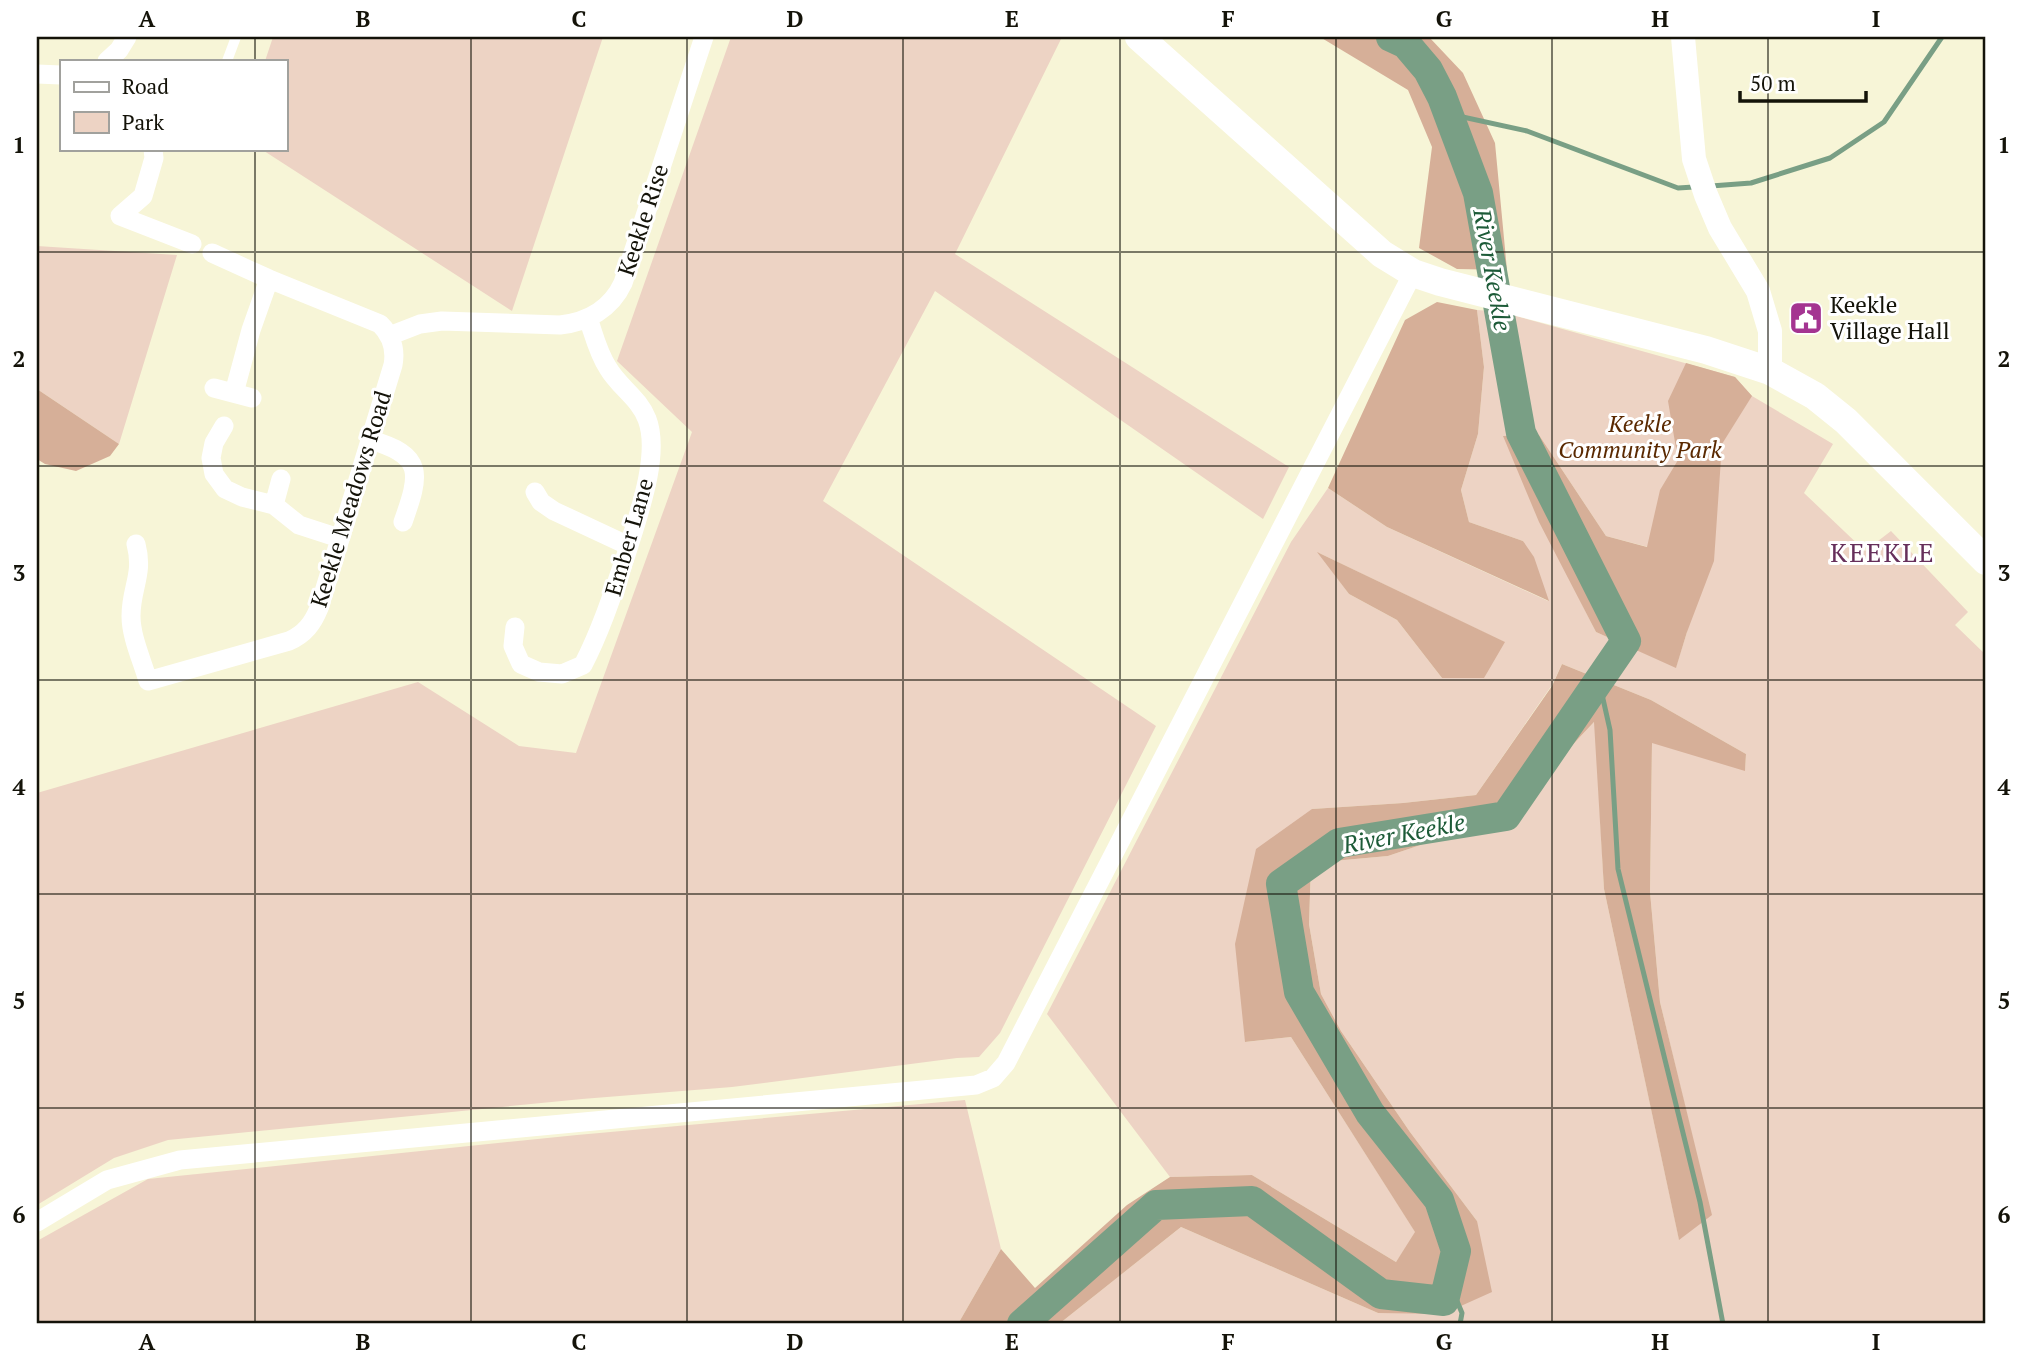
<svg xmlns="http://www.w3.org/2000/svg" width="2023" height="1361" font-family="'PT Serif',serif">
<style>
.green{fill:#edd3c4;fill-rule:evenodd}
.forest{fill:#d6af98}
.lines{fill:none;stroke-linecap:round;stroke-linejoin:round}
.stream{stroke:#799f85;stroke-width:5}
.river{stroke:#799f85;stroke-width:30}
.service{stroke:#fff;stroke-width:10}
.minor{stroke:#fff;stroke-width:19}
.tertiary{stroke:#fff;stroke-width:24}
.secondary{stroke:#fff;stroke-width:28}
.grid{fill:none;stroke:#141309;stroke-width:2;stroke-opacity:0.55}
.labels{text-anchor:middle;stroke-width:6;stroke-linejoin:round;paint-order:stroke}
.street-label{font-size:23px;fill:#141309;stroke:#fff}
.poi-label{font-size:23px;fill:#141309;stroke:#fff;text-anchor:start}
.park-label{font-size:23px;font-style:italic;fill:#5a2901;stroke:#fff}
.water-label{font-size:24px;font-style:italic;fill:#1d5b38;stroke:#fff}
.quarter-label{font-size:26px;letter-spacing:2px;fill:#662f5b;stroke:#fff}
.neatline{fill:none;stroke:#141309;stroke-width:2.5}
.grid-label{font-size:23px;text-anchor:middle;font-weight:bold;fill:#141309}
</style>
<rect width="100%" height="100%" fill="#f7f5d7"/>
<!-- green -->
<path class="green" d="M273,37H603L512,311L261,149H285V61H265Z
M731,37H1062L955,254L1289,467L1263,519L935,291L823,501L1156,726L1000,1033L979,1057L957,1058L732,1087L582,1099L168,1140L114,1158L37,1205V793L418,682L519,746L576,753L692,432L617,361Z
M37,246L177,255L119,444L37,389Z
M1477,310L1515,313L1516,316L1735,377L1752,396L1833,444L1804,493L1865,551L1891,531L1968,612L1955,625L1986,655V1324H1059L1181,1227L1378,1313L1477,1221L1410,1132L1341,1031L1321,994L1309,924L1311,863L1388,856L1506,816L1595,721L1604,889L1679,1239L1711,1215L1660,1002L1650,892L1652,742L1745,770L1746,754L1651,700L1562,664L1552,685L1476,795L1403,803L1312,809L1246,1042L1291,1037L1416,1233L1396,1262L1252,1175L1170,1177L1047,1014L1291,542L1328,488L1387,527L1548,601L1523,541L1469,522L1461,490L1478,434L1484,367ZM1539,435L1606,536L1648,547L1687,632L1676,667L1596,632L1579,598ZM1319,553L1504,642V643L1442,678L1397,620L1349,594Z
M965,1100L1001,1249L958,1324H37V1241L148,1179L577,1135Z"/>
<!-- forest -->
<path class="forest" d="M1320,37H1429L1463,73L1495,143L1507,270L1457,269L1419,248L1432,147L1408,90Z
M1437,302L1477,310L1484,367L1478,434L1461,490L1469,522L1523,541L1534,557L1549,601L1387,527L1328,488L1405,320Z
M1686,363L1735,377L1752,396L1722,444L1714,561L1687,632L1676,668L1596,632L1539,522L1503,436L1539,435L1606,536L1647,547L1660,490L1678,460L1668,401Z
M37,389L119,444L110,456L76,471L45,464L37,459Z
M1317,552L1505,642L1484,678H1442L1397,620L1349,594Z
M1562,664L1651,700L1746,754L1745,771L1652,743L1650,892L1660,1002L1712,1215L1679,1240L1604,889L1594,722L1506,816L1388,856L1311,863L1309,924L1321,994L1341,1031L1410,1132L1477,1221L1492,1292L1443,1314L1378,1313L1181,1227L1059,1324H958L1001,1249L1035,1288L1127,1205L1170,1177L1252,1175L1396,1262L1415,1232L1291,1037L1245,1042L1235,944L1256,849L1312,809L1403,803L1476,795L1552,686Z"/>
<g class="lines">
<!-- stream -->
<path class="stream" d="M1449,114L1527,131L1678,188L1694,187
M1711,186L1751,183L1830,158L1884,122L1942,37
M1599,681L1610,730L1618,869L1700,1202L1723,1324
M1449,1282L1462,1313L1460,1324"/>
<!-- river -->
<path class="river" d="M1022,1324L1156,1205L1252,1201L1381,1294L1444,1301L1456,1251L1439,1200L1370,1113L1299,992L1281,884L1339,843L1506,816L1626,641L1521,433L1478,193L1442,97L1428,70L1406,44L1391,37"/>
<!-- service -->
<path class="service" d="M227,61L236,37"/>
<!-- minor -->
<path class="minor" d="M107,61L119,50L127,37
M37,74L61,75
M153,149L154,158L143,196L120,216L192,244
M389,336L420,324L442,321L560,325C587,322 611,309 623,283L704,37
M214,388L252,398
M234,393L251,330L269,279
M224,426L214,443L211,458L214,474L225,489L242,497L274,505L299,525L339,538
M370,440C425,455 420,474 403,522
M535,492L541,502L554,511L629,546
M274,505L281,479
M136,544C144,575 131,587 131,616C131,637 142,660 148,681L289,641C305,634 313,623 319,608L393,365C396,349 391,335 380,324L269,279L212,253
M515,627L513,646L521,664L539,672L562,674L583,665C601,630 613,593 626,555C637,519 661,455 647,419C639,398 619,387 608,368C598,353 594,335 588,318
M37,1222L107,1180L180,1160L976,1085L993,1078L1006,1063L1413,273"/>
<!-- tertiary -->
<path class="tertiary" d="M1683,37L1694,159L1706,195L1720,228L1758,291L1770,331V371"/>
<!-- secondary -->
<path class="secondary" d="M1139,37L1382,254L1413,273L1440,282L1706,350L1770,371L1815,396L1846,421L1986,561"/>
</g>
<!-- grid -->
<path class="grid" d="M255,37V61M471,37V1324M687,37V1324M903,37V1324M1120,37V1324M1336,37V1324M1552,37V1324M1768,37V1324M255,149V1324M37,252H1986M37,466H1986M37,680H1986M37,894H1986M37,1108H1986"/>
<!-- icons -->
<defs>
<g id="civic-square" transform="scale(1.75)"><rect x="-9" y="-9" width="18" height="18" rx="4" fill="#a43491" stroke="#fff"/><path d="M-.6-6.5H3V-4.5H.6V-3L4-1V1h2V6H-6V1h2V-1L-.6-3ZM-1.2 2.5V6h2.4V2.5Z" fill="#fff"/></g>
</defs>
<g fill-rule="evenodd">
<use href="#civic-square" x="1806" y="318"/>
</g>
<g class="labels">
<!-- street labels -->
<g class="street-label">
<text transform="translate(643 220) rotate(-72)" y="8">Keekle Rise</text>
<text transform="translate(351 499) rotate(-73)" y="8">Keekle Meadows Road</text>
<text transform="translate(629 537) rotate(-74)" y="8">Ember Lane</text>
</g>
<!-- poi labels -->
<g class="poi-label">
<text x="1830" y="313">Keekle<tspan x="1830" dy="26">Village Hall</tspan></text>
</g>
<!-- park labels -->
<g class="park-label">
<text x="1640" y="432">Keekle<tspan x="1640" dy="26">Community Park</tspan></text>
</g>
<!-- water labels -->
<g class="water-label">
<text transform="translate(1492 270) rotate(80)" y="8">River Keekle</text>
<text transform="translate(1404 834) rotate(-11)" y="8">River Keekle</text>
</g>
<!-- quarter labels -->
<g class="quarter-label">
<text x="1883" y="562">KEEKLE</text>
</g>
</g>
<!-- border -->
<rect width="2023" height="1361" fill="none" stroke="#ffffff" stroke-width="77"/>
<!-- legend -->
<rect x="60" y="60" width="228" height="91" fill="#ffffff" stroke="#a1a19d" stroke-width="2"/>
<rect x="74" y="82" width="35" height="10" fill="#ffffff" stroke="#a1a19d" stroke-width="2"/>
<text x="122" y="94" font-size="21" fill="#141309">Road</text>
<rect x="74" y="112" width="35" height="21" fill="#edd3c4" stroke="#a1a19d" stroke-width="2"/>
<text x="122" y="130" font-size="21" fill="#141309">Park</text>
<!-- scale -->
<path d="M1740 91v10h126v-10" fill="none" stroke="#141309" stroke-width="3.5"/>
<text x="1750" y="91" font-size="21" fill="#141309" stroke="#ffffff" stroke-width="5" paint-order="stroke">50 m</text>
<rect x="38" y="38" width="1946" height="1284" class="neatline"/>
<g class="grid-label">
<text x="147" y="27">A</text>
<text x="363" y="27">B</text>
<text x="579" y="27">C</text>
<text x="795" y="27">D</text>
<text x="1012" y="27">E</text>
<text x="1228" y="27">F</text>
<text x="1444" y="27">G</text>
<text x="1660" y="27">H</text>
<text x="1876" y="27">I</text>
<text x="19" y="153">1</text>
<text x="2004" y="153">1</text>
<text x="19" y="367">2</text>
<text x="2004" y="367">2</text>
<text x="19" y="581">3</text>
<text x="2004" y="581">3</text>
<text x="19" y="795">4</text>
<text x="2004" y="795">4</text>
<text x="19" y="1009">5</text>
<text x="2004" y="1009">5</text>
<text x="19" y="1223">6</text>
<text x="2004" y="1223">6</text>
<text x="147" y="1350">A</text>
<text x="363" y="1350">B</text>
<text x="579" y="1350">C</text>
<text x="795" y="1350">D</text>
<text x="1012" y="1350">E</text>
<text x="1228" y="1350">F</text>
<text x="1444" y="1350">G</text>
<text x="1660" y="1350">H</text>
<text x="1876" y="1350">I</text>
</g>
</svg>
